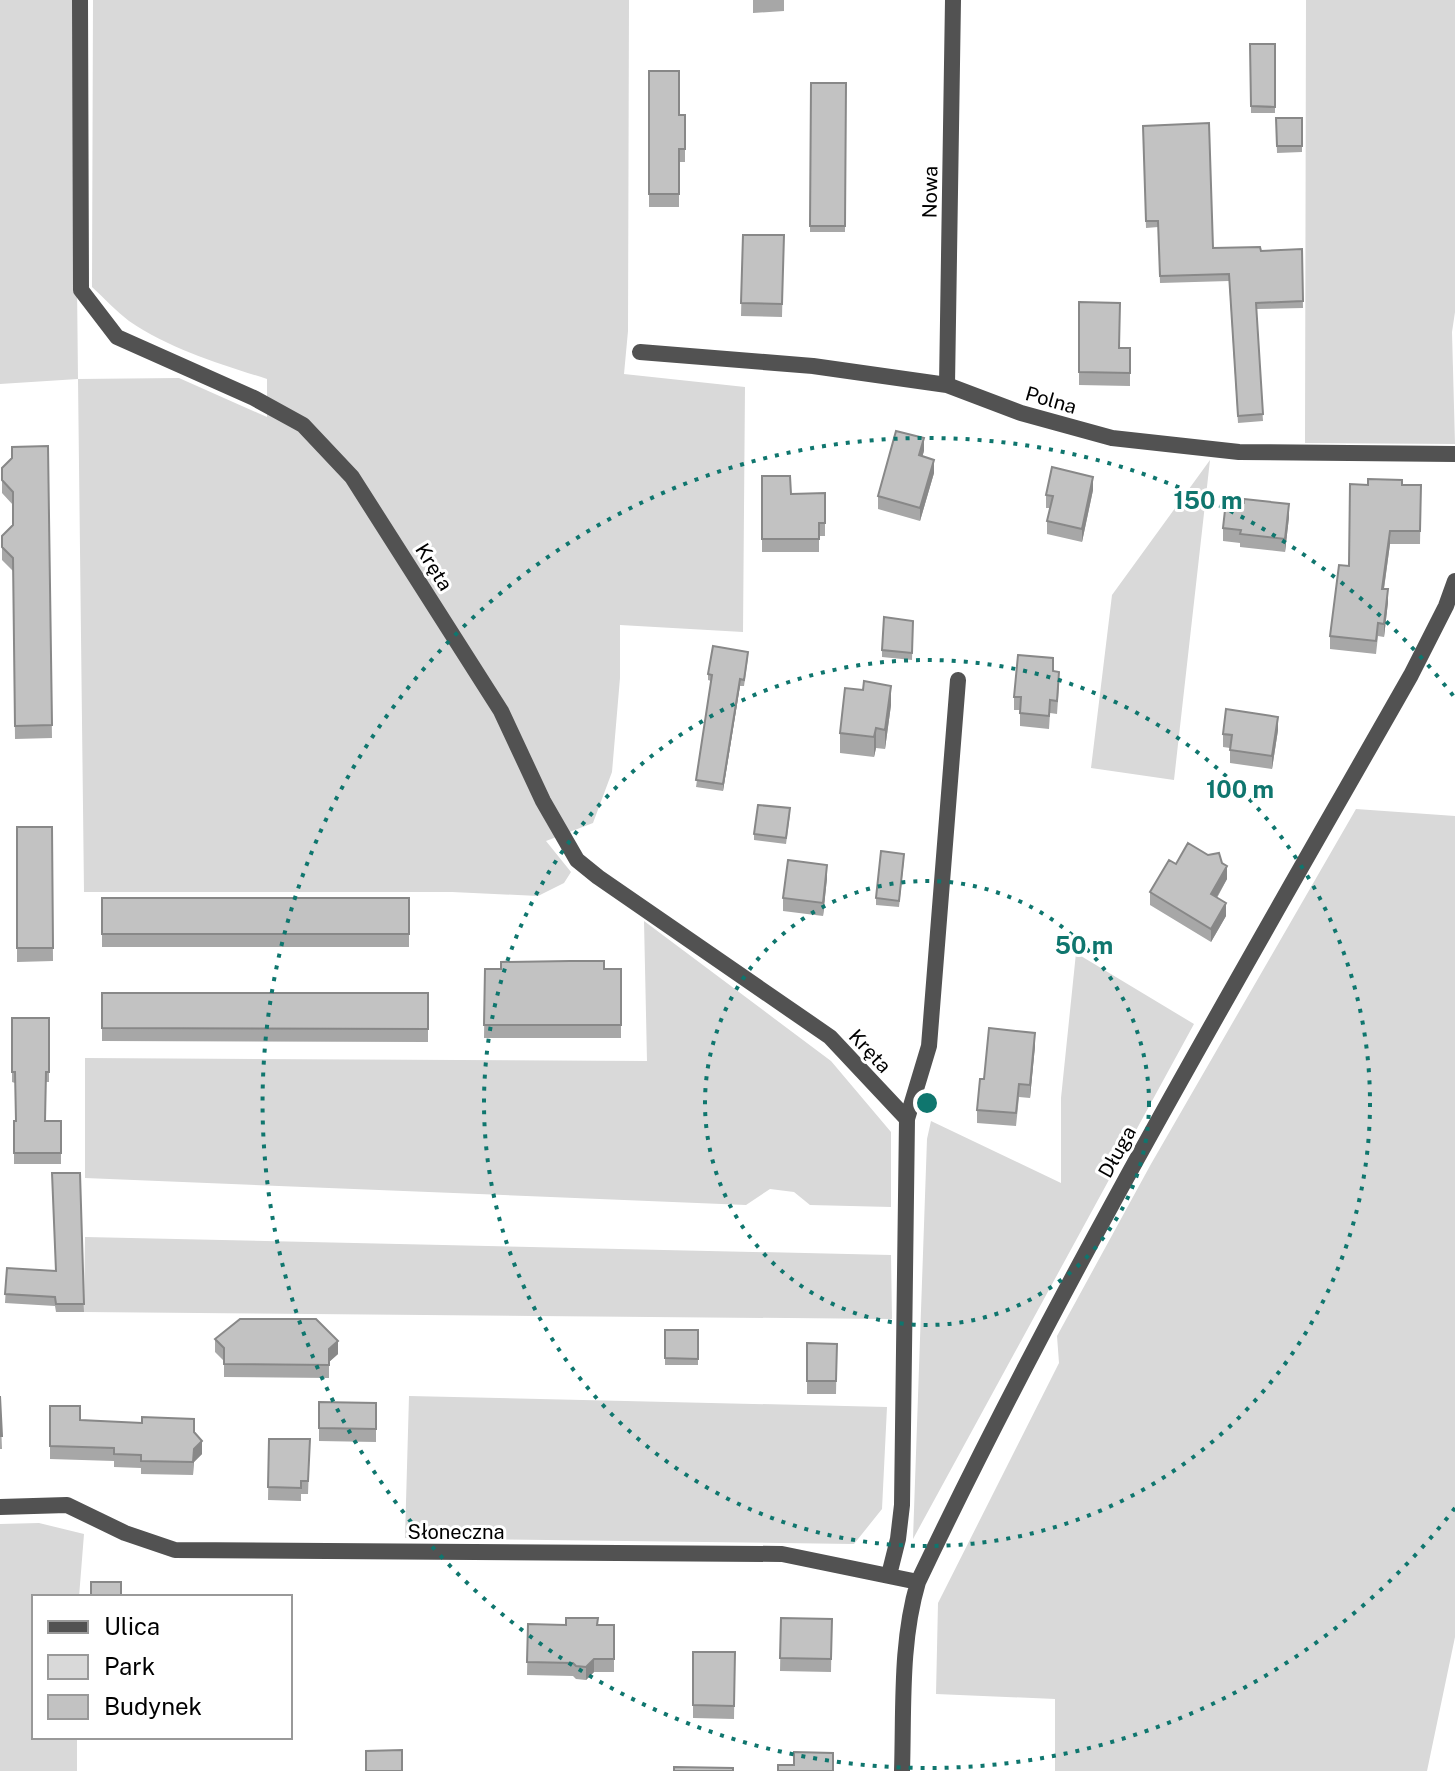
<svg xmlns="http://www.w3.org/2000/svg" width="1455" height="1771" font-family="'Public Sans',sans-serif">
<style>
.green{fill:#d9d9d9}
.lines{fill:none;stroke-linecap:round;stroke-linejoin:round}
.street{stroke:#525252;stroke-width:16}
.wall{fill:#a7a7a7}
.shaded-wall{fill:#888}
.building{fill:#c2c2c2;stroke:#888;stroke-width:2}
.ring{fill:none;stroke:#0f766e;stroke-width:4;stroke-dasharray:4 8}
.labels{text-anchor:middle;stroke-width:6;stroke-linejoin:round;paint-order:stroke}
.street-label{font-size:20px;fill:#000;stroke:#fff}
.centre{fill:#0f766e;stroke:#fff;stroke-width:4}
.ring-label{font-size:24px;text-anchor:middle;font-weight:bold;fill:#0f766e;stroke:#fff;stroke-width:6;stroke-linejoin:round;paint-order:stroke}
</style>
<rect width="100%" height="100%" fill="#fff"/>
<!-- green -->
<path class="green" d="M0,0H74L78,379L179,378L267,417V379C220,364 170,349 129,321C116,311 104,298 92,287L93,0H629L628,331L624,374L745,387L743,632L620,625V678L612,772L593,823L546,841L571,872L564,883L538,896L452,892H84L78,379L0,384Z
M1306,0H1455V312L1452,332L1455,444L1305,443Z
M1210,460L1174,780L1091,768L1112,595Z
M1356,809L1455,816V1637L1427,1771H1055V1699L936,1694L938,1603L1059,1363L1057,1336L1151,1164Z
M644,921L831,1061L891,1132V1207L810,1205L794,1192L770,1189L746,1205L85,1178V1058L647,1061Z
M1076,953L1194,1024L913,1539L927,1139L931,1121L1061,1183V1098Z
M85,1237L891,1255L892,1319L84,1312Z
M409,1396L887,1407L882,1509L854,1544L405,1538Z
M39,1523L84,1534L79,1597H34V1737H77V1771H0V1524Z"/>
<g class="lines">
<!-- street -->
<path class="street" d="M80,0L81,290L117,337L254,398L303,425L352,477L501,711L543,801L577,860L598,877L830,1037L907,1119L902,1505L898,1539L889,1575
M640,352L813,366L947,385L1021,413L1112,438L1239,452L1455,454
M947,385L953,0
M907,1119L929,1046L958,680
M0,1507L67,1505L125,1533L175,1550L782,1554L918,1582
M902,1771C904,1708 900,1643 918,1582C1066,1271 1241,974 1411,675L1446,606L1455,581"/>
</g>
<!-- wall -->
<path class="wall" d="M753,0H784V11L753,13Z
M1250,44H1275V113H1251Z
M649,71L679,115H685V162H679V207H649Z
M811,83H846L845,232H810Z
M1276,118H1302V152L1277,153Z
M1143,126L1213,248L1261,251L1302,249L1303,308L1256,309L1263,421L1238,423L1229,281L1160,283L1158,227L1146,228Z
M743,235H784L782,317L741,316Z
M1079,302L1119,348H1130V386L1079,385Z
M48,446L52,738L15,739L13,571L2,560V536L13,525V505L2,493V468Z
M924,451L922,456L934,473L920,521L878,509V496Z
M762,476L791,494L825,493V536H819V552H762Z
M1368,485H1421L1420,544H1390L1384,589L1388,602L1384,637L1378,636L1376,654L1330,649V636Z
M1093,490L1082,542L1047,534V521L1050,508H1046V495Z
M1289,517L1285,552L1240,547V543L1223,541V528Z
M913,621L912,660L882,657V650Z
M748,658L744,686H740L723,791L696,787L711,681L708,680V674Z
M1053,671L1059,685L1057,714L1050,713L1049,729L1020,726V710H1014V697Z
M863,690L891,705L885,749L876,748L874,757L840,753V733Z
M1278,730L1272,769L1230,763V748L1223,747V734Z
M790,814L786,844L754,840V834Z
M17,827H52L53,961L17,962Z
M904,860L899,907L876,905V898Z
M1222,863L1227,879L1217,898L1226,916L1211,942L1150,905V892L1176,864Z
M827,878L823,916L783,911V898Z
M102,898H409V947H102Z
M485,969H621V1038H484Z
M102,993H428V1042L102,1041Z
M12,1018H49V1082H46L45,1121H61V1164H14V1121H16L15,1083L12,1082Z
M1035,1046L1030,1098L1019,1097L1016,1126L977,1123V1110L984,1079Z
M80,1173L84,1312H56L55,1306L5,1303L7,1268L56,1271Z
M665,1330H698V1365H665Z
M215,1339L338,1354L329,1362V1378L224,1377V1361L215,1352Z
M807,1343L837,1344L836,1394H807Z
M0,1396L2,1449H0Z
M319,1402L376,1403V1442L319,1441Z
M50,1406L80,1420L194,1433L202,1454L194,1462L193,1475L141,1474V1468L114,1467V1461L50,1459Z
M269,1439H310L308,1494H301V1501L268,1500Z
M781,1618L832,1619L831,1672L780,1671Z
M528,1624L614,1625V1672H594L586,1680L576,1679L573,1676L527,1675Z
M693,1652H735L734,1719L693,1718Z"/>
<!-- shaded-wall -->
<path class="shaded-wall" d="M924,438V451L919,468V455Z
M934,460V473L920,521V508Z
M1093,477V490L1082,542V529Z
M1289,504V517L1285,552V539Z
M1390,531V544L1382,602V589Z
M1388,589V602L1384,637V624Z
M740,679V686L723,791V784Z
M891,686V705L885,749V730Z
M1278,717V730L1272,769V756Z
M876,728V748L874,757V737Z
M827,865V878L823,916V903Z
M1227,866V879L1211,907V894Z
M1226,903V916L1211,942V929Z
M1035,1033V1046L1030,1098V1085Z
M338,1341V1354L329,1362V1349Z
M202,1441V1454L194,1462L193,1475L194,1449Z
M594,1659V1672L586,1680V1667Z"/>
<!-- building -->
<path class="building" d="M1250,44H1275V107L1251,106Z
M649,71H679V115H685V149H679V194H649Z
M811,83H846L845,226H810Z
M1276,118H1302V146H1277Z
M1209,123L1213,248L1260,247L1261,251L1302,249L1303,301L1256,303L1263,414L1238,416L1229,274L1160,276L1158,221H1146L1143,126Z
M743,235H784L782,304L741,303Z
M1079,302L1120,303L1119,348H1130V373L1079,372Z
M896,431L924,438L919,455L934,460L920,508L878,496Z
M48,446L52,725L15,726L13,558L2,547V536L13,525V492L2,480V468L12,458V447Z
M1052,467L1093,477L1082,529L1047,521L1053,496L1046,495Z
M762,476H790L791,494L825,493V523H819V539H762Z
M1368,479L1402,480V485H1421L1420,531H1390L1382,589H1388L1384,624L1378,623L1376,641L1330,636L1339,565L1349,566L1350,484L1368,485Z
M1244,499L1289,504L1285,539L1240,534L1241,530L1223,528L1226,501L1244,503Z
M884,617L913,621L912,653L882,650Z
M713,646L748,652L744,680L740,679L723,784L696,780L712,675L708,674Z
M1018,655L1053,658V671L1059,672L1057,701L1050,700L1049,716L1020,713L1021,697H1014Z
M864,681L891,686L885,730L876,728L874,737L840,733L845,688L863,690Z
M1226,709L1278,717L1272,756L1230,750L1232,735L1223,734Z
M758,805L790,808L786,838L754,834Z
M17,827H52L53,948H17Z
M1188,843L1208,855L1219,853L1222,863L1227,866L1211,894L1226,903L1211,929L1150,892L1169,860L1176,864Z
M881,851L904,854L899,901L876,898Z
M788,860L827,865L823,903L783,898Z
M102,898H409V934H102Z
M570,961H604V969H621V1025H484L485,969H501V962Z
M102,993H428V1029L102,1028Z
M12,1018H49V1072H46L45,1121H61V1153H14V1121H16L15,1072H12Z
M989,1028L1035,1033L1030,1085L1019,1084L1016,1113L977,1110L980,1079H984Z
M52,1173H80L84,1304H56L55,1297L5,1294L7,1268L56,1271Z
M240,1319H316L338,1341L329,1349V1365L224,1364V1348L215,1339Z
M665,1330H698V1359L665,1358Z
M807,1343L837,1344L836,1381H807Z
M0,1396L2,1436H0Z
M319,1402L376,1403V1429L319,1428Z
M50,1406H80V1420L142,1423V1417L194,1419V1432L202,1441L194,1449L193,1462L141,1461V1455L114,1454V1448L50,1446Z
M269,1439H310L308,1481H301V1488L268,1487Z
M91,1582H121V1597H91Z
M566,1618H598L597,1625H614V1659H594L586,1667L576,1666L573,1663L527,1662L528,1624L566,1625Z
M781,1618L832,1619L831,1659L780,1658Z
M693,1652H735L734,1706L693,1705Z
M402,1750V1771H366V1751Z
M794,1752L833,1753V1771H778V1765H794Z
M674,1767L733,1768V1771H674Z"/>
<!-- distance rings -->
<g class="ring">
<circle cx="927" cy="1103" r="222"/>
<circle cx="927" cy="1103" r="443"/>
<path d="M1455 1508A665 665 0 1 1 1455 698"/>
</g>
<g class="labels">
<!-- street labels -->
<g class="street-label">
<text transform="translate(930 192) rotate(-89)" y="7">Nowa</text>
<text transform="translate(1051 400) rotate(16)" y="7">Polna</text>
<text transform="translate(434 567) rotate(58)" y="7">Kręta</text>
<text transform="translate(870 1051) rotate(47)" y="7">Kręta</text>
<text transform="translate(1117 1152) rotate(-61)" y="7">Długa</text>
<text x="456" y="1539">Słoneczna</text>
</g>
</g>
<circle cx="927" cy="1103" r="12" class="centre"/>
<g class="ring-label">
<text x="1208" y="509">150 m</text>
<text x="1240" y="798">100 m</text>
<text x="1084" y="954">50 m</text>
</g>
<!-- legend -->
<rect x="32" y="1595" width="260" height="144" fill="#ffffff" stroke="#999999" stroke-width="2"/>
<rect x="48" y="1621" width="40" height="12" fill="#525252" stroke="#999999" stroke-width="2"/>
<text x="104" y="1635" font-size="24" fill="#000000">Ulica</text>
<rect x="48" y="1655" width="40" height="24" fill="#d9d9d9" stroke="#999999" stroke-width="2"/>
<text x="104" y="1675" font-size="24" fill="#000000">Park</text>
<rect x="48" y="1695" width="40" height="24" fill="#c2c2c2" stroke="#999999" stroke-width="2"/>
<text x="104" y="1715" font-size="24" fill="#000000">Budynek</text>
</svg>
